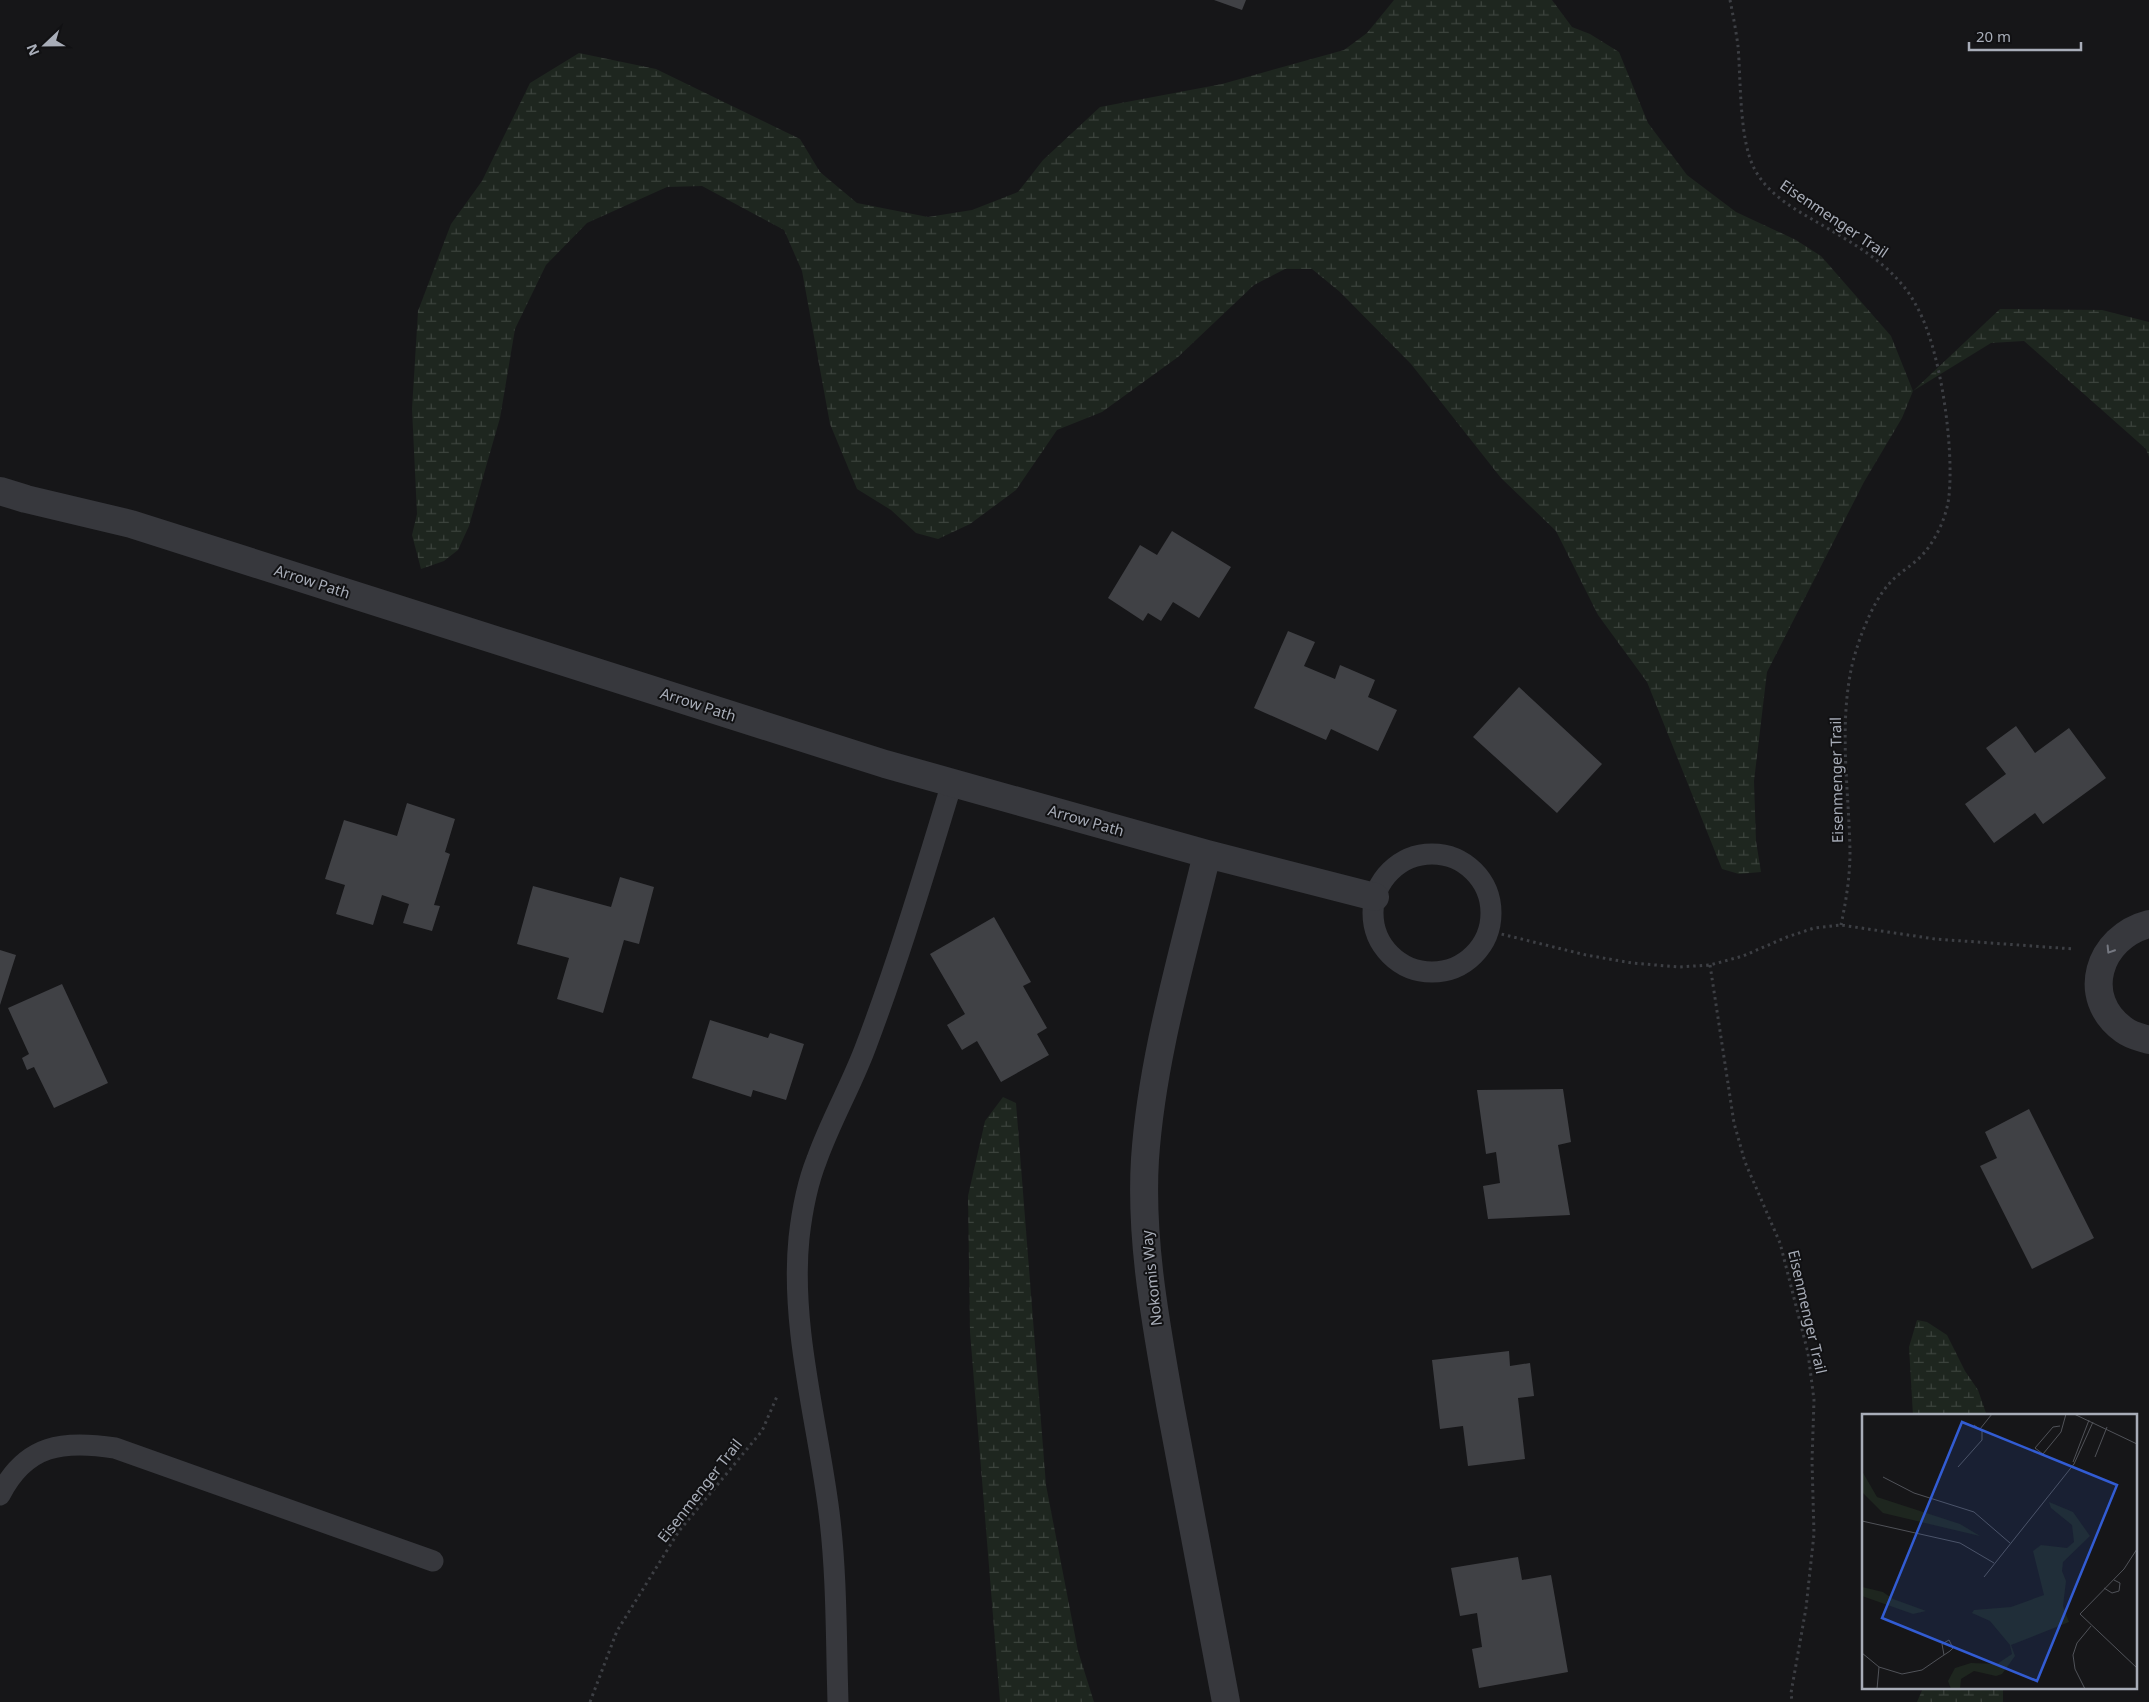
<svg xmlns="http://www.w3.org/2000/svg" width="2149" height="1702" font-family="'Noto Sans',sans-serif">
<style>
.wetland{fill:url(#wetland-marsh)}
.building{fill:#404145}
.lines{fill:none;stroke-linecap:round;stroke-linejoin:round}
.path{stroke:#3d3f44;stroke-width:3;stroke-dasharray:2.5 4;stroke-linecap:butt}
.service{stroke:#37383d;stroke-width:21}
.minor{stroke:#37383d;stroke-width:28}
.oneway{stroke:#757881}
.labels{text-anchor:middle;stroke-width:4;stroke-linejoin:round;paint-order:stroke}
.street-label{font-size:15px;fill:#a8adb8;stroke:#111113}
.inset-road{fill:none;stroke:#505258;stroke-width:1}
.view{fill:#325cd3;fill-opacity:0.15;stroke:#325cd3;stroke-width:2.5}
.inset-edge{fill:none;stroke:#a8adb8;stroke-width:2.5}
</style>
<defs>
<pattern id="wetland-marsh" width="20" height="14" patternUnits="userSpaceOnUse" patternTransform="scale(1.25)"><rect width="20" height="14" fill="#1e261f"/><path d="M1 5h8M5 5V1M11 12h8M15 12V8" fill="none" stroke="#3c433d"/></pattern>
</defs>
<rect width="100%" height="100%" fill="#161618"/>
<!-- wetland -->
<path class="wetland" d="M1394,0H1552L1572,27L1590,34L1619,52L1648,123L1687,175L1736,212L1796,240L1821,256L1891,336L1913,391L2000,309L2102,310L2149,322V457L2146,449L2024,341L1991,343L1913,391L1902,418L1864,482L1767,672L1754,781L1756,841L1761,872L1739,874L1722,869L1647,682L1598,615L1556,531L1501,478L1411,364L1340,292L1312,269H1285L1254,285L1178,357L1102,412L1057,430L1016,490L970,524L938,539L916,533L891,510L857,489L830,424L802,271L784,230L702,186L667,187L587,223L546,265L515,329L500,418L469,526L458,550L444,561L421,569L412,535L417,514L412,409L418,311L451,224L482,181L530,83L579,53L656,69L800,139L820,172L857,203L928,217L972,210L1018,192L1043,160L1100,107L1222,84L1344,50L1367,33Z
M1003,1097L1016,1103L1046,1485L1078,1651L1094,1702H1000L970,1332L968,1196L985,1121Z
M1917,1320L1927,1322L1947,1335L1965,1371L1978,1390L1987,1416H1913L1909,1347Z
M1923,1688H2003V1702H1917Z"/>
<!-- building -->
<path class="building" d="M1214,0H1246L1242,10Z
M1172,531L1231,567L1199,618L1173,602L1161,621L1148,613L1143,621L1108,598L1140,545L1157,555Z
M1288,631L1315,642L1304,666L1335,679L1340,665L1375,680L1368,697L1397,710L1378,751L1331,729L1326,740L1254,708Z
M1519,687L1602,764L1557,813L1473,737Z
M2016,726L2035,753L2069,728L2106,778L2043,824L2035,813L1994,843L1965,804L2006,774L1986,748Z
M407,803L455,819L445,852L450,854L434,905L440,906L432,931L403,923L409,904L382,895L373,925L336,914L345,885L325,879L344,820L397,836Z
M620,877L654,887L639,944L624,940L603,1013L557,999L569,958L517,944L533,886L611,907Z
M994,917L1031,982L1023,986L1047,1028L1037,1034L1049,1055L1001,1082L977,1041L962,1050L947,1025L965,1014L930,954Z
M0,950L16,955L0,1005Z
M62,984L108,1083L54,1108L34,1067L27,1070L22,1058L29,1054L8,1008Z
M710,1020L768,1038L770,1033L804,1044L786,1100L753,1090L751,1097L692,1078Z
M1563,1089L1571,1142L1558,1145L1570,1215L1488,1219L1483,1186L1500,1183L1496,1152L1486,1154L1477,1090Z
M2029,1109L2094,1238L2032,1269L1980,1166L1997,1158L1985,1132Z
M1509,1351L1510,1366L1530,1363L1534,1396L1518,1398L1525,1459L1468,1466L1463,1426L1440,1429L1432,1360Z
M1518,1557L1522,1580L1551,1575L1568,1672L1479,1688L1472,1649L1482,1647L1477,1613L1460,1616L1451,1568Z"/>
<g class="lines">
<!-- path -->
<path class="path" d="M1730,0C1733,15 1736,31 1738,46C1741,81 1739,141 1755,170C1767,192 1789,206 1810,218C1850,242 1895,264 1917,307C1941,350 1954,447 1949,496C1947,515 1937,538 1924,553C1914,565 1899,572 1889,584C1872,602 1856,645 1851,670C1839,731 1849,791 1850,852C1850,877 1846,901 1841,925
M1489,931L1586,955L1632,963L1679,967L1710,965L1743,956L1787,937L1814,928L1841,925L1935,939L2074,949
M1710,965L1734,1123L1745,1162L1780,1243L1808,1353L1814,1400L1812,1461L1814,1534L1806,1608L1791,1693L1792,1702
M590,1702L617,1631L679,1531L762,1431L778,1394"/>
<!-- service -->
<path class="service" d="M1373 913a59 59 0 1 1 118 0a59 59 0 1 1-118 0Z
M0,1495C26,1444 63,1440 115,1448L433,1561
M838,1702C836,1639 837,1575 829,1512C818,1424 790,1327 799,1238C802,1211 807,1184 817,1159C831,1120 852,1084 866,1046C899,959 925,871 952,783"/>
<!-- minor -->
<path class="minor" d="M0,491L26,499L131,524L885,764L1207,854L1375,897
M1207,854C1183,955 1152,1056 1145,1159C1140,1241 1156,1324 1170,1404C1188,1504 1207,1603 1226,1702
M2149,924C2098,937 2079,998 2124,1030C2132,1036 2140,1037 2149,1040"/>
</g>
<!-- one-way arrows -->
<defs><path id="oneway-chevron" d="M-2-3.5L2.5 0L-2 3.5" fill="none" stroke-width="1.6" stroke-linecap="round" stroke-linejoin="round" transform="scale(1.25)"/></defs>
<use class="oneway" href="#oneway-chevron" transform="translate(2110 950) rotate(122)"/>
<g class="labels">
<!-- street labels -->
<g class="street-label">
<text transform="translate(1834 219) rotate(34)" y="5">Eisenmenger Trail</text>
<text transform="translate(312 582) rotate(18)" y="5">Arrow Path</text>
<text transform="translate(698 705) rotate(18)" y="5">Arrow Path</text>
<text transform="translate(1837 780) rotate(-91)" y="5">Eisenmenger Trail</text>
<text transform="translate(1086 821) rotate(16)" y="5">Arrow Path</text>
<text transform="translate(1152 1278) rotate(-96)" y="5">Nokomis Way</text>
<text transform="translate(1807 1312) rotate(77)" y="5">Eisenmenger Trail</text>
<text transform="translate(700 1491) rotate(-52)" y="5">Eisenmenger Trail</text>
</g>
</g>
<!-- overview -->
<g transform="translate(1862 1414)">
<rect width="275" height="275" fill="#161618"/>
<path d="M0,57L15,83L98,110L118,122L21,99L0,78ZM187,88L211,98L228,122L201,148L200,157L204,167L201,192L207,208L149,231L153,242L140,260L134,262L112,257L99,265L98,275H89L86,267L93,254L109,249L135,250L150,240L148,231L128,207L110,199L112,196L149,193L182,181L171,137L179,131L205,134L212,128L210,111L189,94ZM0,173L21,178L31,185L64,197L51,200L0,182Z" fill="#1e261f"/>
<path class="inset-road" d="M212,0L275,30M198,12L191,13L173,34L181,40L199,18L204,0M118,15L130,0M233,43L245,13M211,48L227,6M96,53L120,26V17L112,11M21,63L52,79L112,98L148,129M0,107L98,129L132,149M275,135L262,155L218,200L275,254M122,163L212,50L231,8M242,174L250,179L257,177L258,169L252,166M0,239L17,253L40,260L60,256L76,245L88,237L91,234L87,226L80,230L82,241M15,275L17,253M223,275L213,255L211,241L215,229L229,212"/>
<path class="view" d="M100,8L255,71L175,267L20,204Z"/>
<rect width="275" height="275" class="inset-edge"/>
</g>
<!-- north arrow -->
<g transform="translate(45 45) rotate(248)" stroke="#111113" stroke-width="4" paint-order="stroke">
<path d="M0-4L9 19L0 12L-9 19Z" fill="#a8adb8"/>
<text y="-8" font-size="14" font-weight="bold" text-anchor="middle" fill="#a8adb8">N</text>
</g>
<!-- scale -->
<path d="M1969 42v8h112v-8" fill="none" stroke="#a8adb8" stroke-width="2.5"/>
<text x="1976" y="42" font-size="15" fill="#a8adb8" stroke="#111113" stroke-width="4" paint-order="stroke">20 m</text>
</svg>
